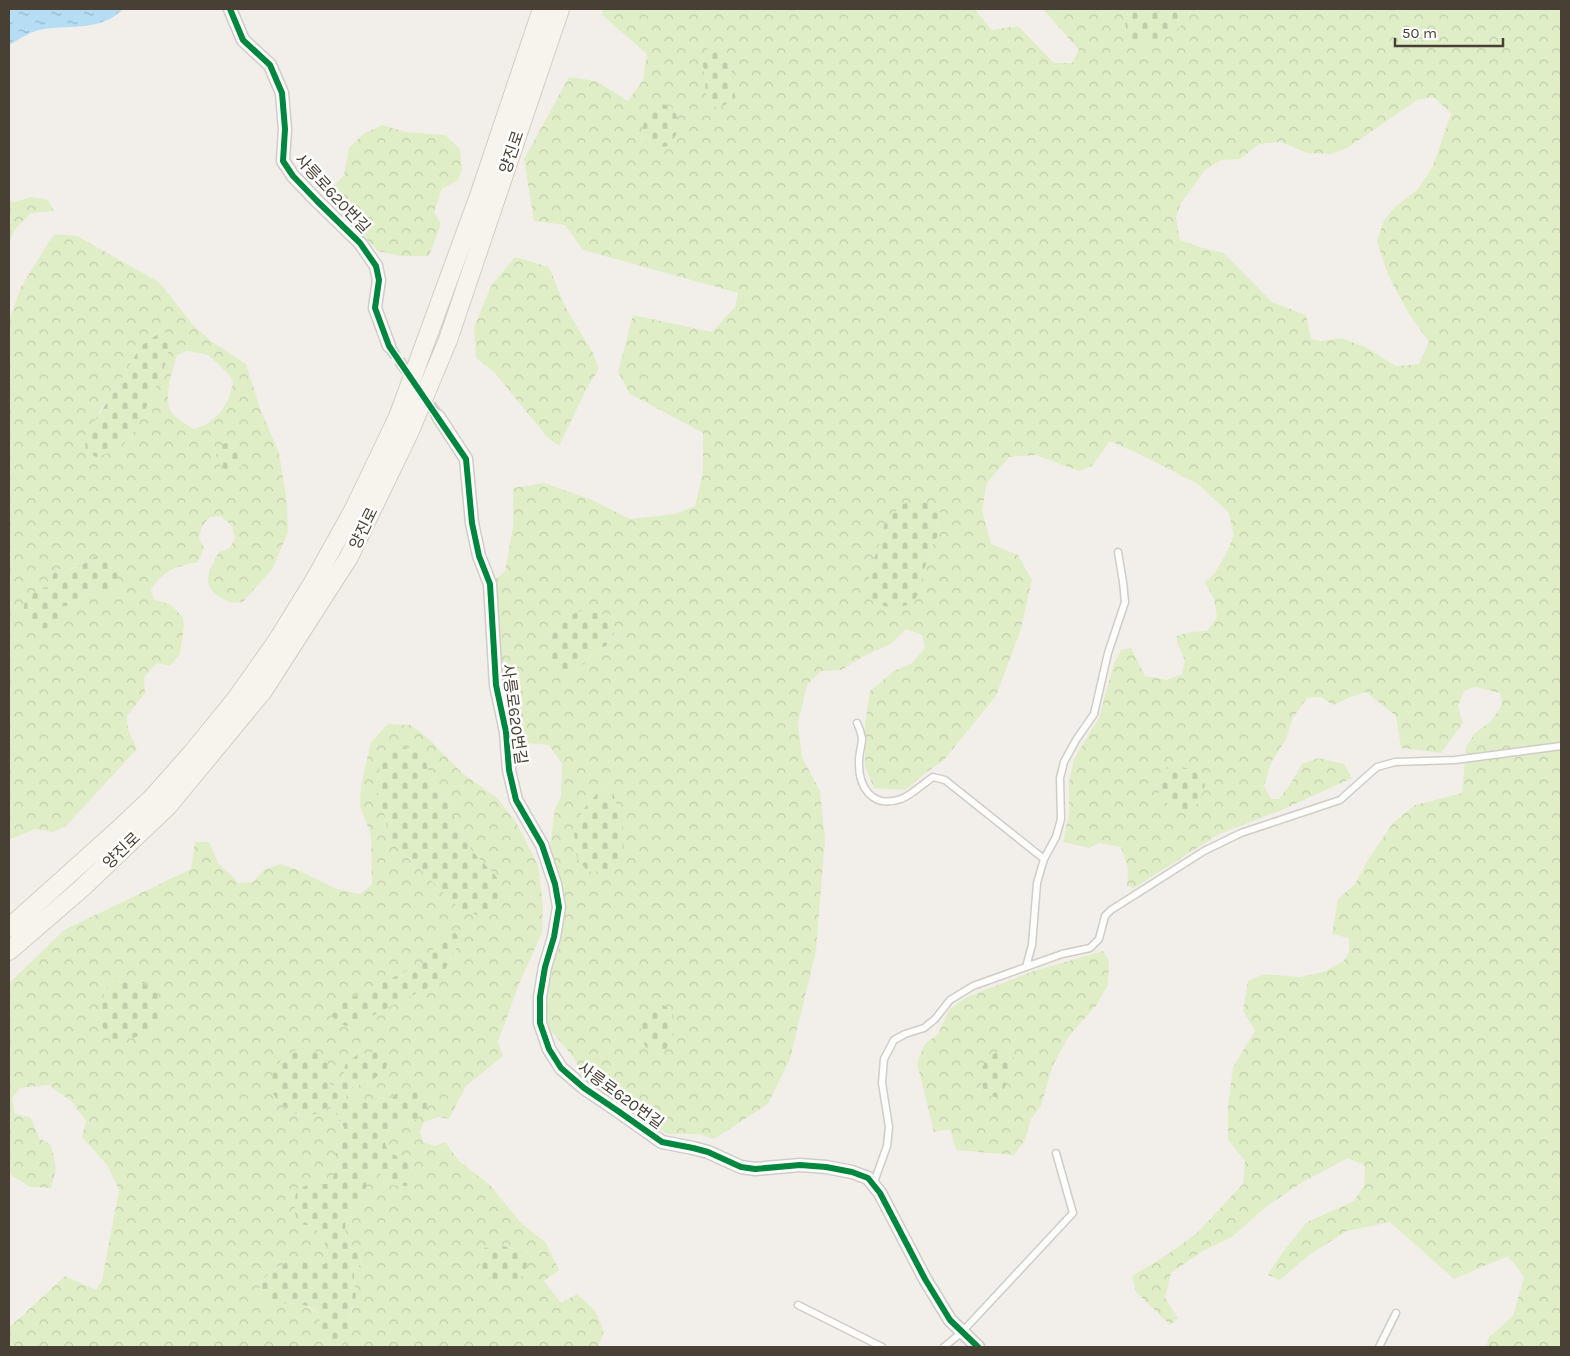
<svg xmlns="http://www.w3.org/2000/svg" width="1570" height="1356" font-family="Karla,'Noto Sans KR',sans-serif">
<style>
.forest{fill:url(#forest-crowns);fill-rule:evenodd}
.cemetery{fill:url(#cemetery-stones)}
.water{fill:url(#water-ripples)}
.lines{fill:none;stroke-linecap:round;stroke-linejoin:round}
.minor-tunnel{stroke:#d0ccc6;stroke-width:12;stroke-dasharray:12 6;stroke-linecap:butt}
.service-casing{stroke:#d0ccc7;stroke-width:9}
.minor-casing{stroke:#d0ccc7;stroke-width:15}
.secondary-casing{stroke:#d3cec1;stroke-width:20}
.service{stroke:#fdfdfc;stroke-width:6}
.minor{stroke:#fdfdfc;stroke-width:12}
.secondary{stroke:#f7f4ee;stroke-width:18}
.cycleway-casing{stroke:#fff;stroke-width:9}
.cycleway{stroke:#00873e;stroke-width:6}
.labels{text-anchor:middle;stroke-width:5;stroke-linejoin:round;paint-order:stroke}
.street-label{font-size:16px;fill:#484034;stroke:#fff}
</style>
<defs>
<pattern id="forest-crowns" width="20" height="18" patternUnits="userSpaceOnUse" patternTransform="scale(1.25)"><rect width="20" height="18" fill="#e0eec7"/><path d="M2 6a3 3 0 1 1 6 0M12 15a3 3 0 1 1 6 0" fill="none" stroke="#c2cdac"/></pattern>
<pattern id="cemetery-stones" width="16" height="16" patternUnits="userSpaceOnUse" patternTransform="scale(1.25)"><rect width="16" height="16" fill="#e0eec7"/><path d="M2 7V4a2 2 0 0 1 4 0v3zM10 15v-3a2 2 0 0 1 4 0v3z" fill="#c2cdac"/></pattern>
<pattern id="water-ripples" width="26" height="14" patternUnits="userSpaceOnUse" patternTransform="scale(1.25)"><rect width="26" height="14" fill="#b5def4"/><path d="M2 4q2-2 4 0t4 0M15 11q2-2 4 0t4 0" fill="none" stroke="#95b5c6"/></pattern>
</defs>
<rect width="100%" height="100%" fill="#f2efea"/>
<!-- forest -->
<path class="forest" d="M603,9H975L991,30L1018,26L1054,63H1072L1079,50L1043,9H1132L1125,23L1189,14L1190,9H1561V1347H1486L1489,1337L1513,1316L1524,1277L1508,1256L1454,1279L1390,1222L1347,1231L1309,1255L1280,1280L1268,1275L1282,1253L1307,1222L1354,1201L1364,1185L1365,1166L1348,1158L1303,1182L1267,1206L1232,1237L1201,1252L1171,1273L1165,1298L1178,1318L1170,1325L1136,1292L1132,1276L1161,1259L1197,1233L1243,1184L1245,1161L1228,1140V1106L1233,1067L1255,1031L1243,1011L1248,981L1264,974L1299,977L1323,972L1343,962L1349,952V938L1332,934L1338,899L1355,884L1369,858L1393,823L1415,805L1462,793L1466,747L1475,733L1491,721L1502,705L1500,693L1476,687L1465,690L1458,706L1463,723L1441,753L1401,748L1396,716L1366,692L1351,697L1333,705L1321,697L1307,698L1293,718L1285,741L1272,761L1264,786L1271,799H1279L1291,783L1302,764L1318,758L1344,764L1352,778L1284,809L1219,834L1134,888L1127,886L1128,869L1121,847L1099,843L1089,848L1063,842L1069,813V783L1074,759L1099,718L1114,663L1121,650L1131,648L1145,676L1167,680L1182,674L1185,660L1177,643V636L1191,632L1207,631L1217,617L1214,599L1205,582L1215,573L1227,552L1234,535L1229,513L1198,484L1141,455L1110,441L1092,466L1079,471L1036,455L1009,457L987,483L982,510L991,544L1018,555L1032,580L1020,632L996,696L943,761L928,771L905,790L874,788L865,766V724L870,691L894,671L912,663L925,648L922,635L906,629L891,644L864,656L841,670L821,671L807,685L798,723L802,757L820,791L825,839L816,951L790,1059L768,1104L714,1139L700,1134H668L590,1089L574,1058L543,1021L558,888L550,846L555,808L561,796L562,764L549,745L512,742L497,674L491,583L505,571L513,527V488L544,483L590,499L630,519L675,514L695,506L703,472V433L630,394L618,372L633,315L712,332L735,307L738,293L583,250L565,225L534,221L524,159L569,77L596,81L628,101L643,80L647,54L602,15ZM714,45L705,92L706,77L703,66ZM1433,97L1451,113L1433,166L1418,189L1396,206L1384,220L1377,241L1388,275L1409,314L1429,342L1419,364L1396,366L1367,348L1342,338L1321,341L1311,339L1306,315L1272,302L1224,253L1203,248L1180,240L1176,218L1181,203L1205,170L1221,160L1240,159L1259,144L1281,142L1307,153L1331,154L1349,147L1417,100ZM885,522L942,528L932,546L924,570L870,566L878,550ZM611,615L616,632L606,646L592,652L586,662L549,639L566,617ZM612,789L582,811L599,791Z
M382,125L406,132L445,135L460,149L462,170L458,180L442,189L434,212L441,224L429,256H400L378,251L329,201L333,187L344,175L349,148L363,134Z
M32,197L48,200L54,211L31,213L16,228L9,242V200L14,202Z
M54,234L77,236L159,282L194,326L211,341L246,364L260,408L279,453L287,503L288,532L273,568L243,602C232,603 230,603 220,597C199,585 210,569 219,552L230,548L235,538L232,526L221,516L210,517L202,526L199,538L204,548L198,562C175,567 163,570 151,590L154,600L170,604L183,617L184,626L180,654L170,666L157,663L144,677L145,693L127,716L128,730L137,749L66,826L53,832L35,829L11,839H9V320L21,287ZM164,330L147,404L139,422L128,441L98,413L112,395L141,347ZM187,351L206,354L215,361L231,377L233,384L228,400L220,413L207,424L194,429C186,424 178,420 172,413C162,399 173,369 177,355ZM94,557L96,592L90,589L73,605H63L41,588L48,587L55,570L79,567Z
M515,257L549,267L566,308L593,353L599,369L587,388L559,446L547,437L494,372L476,358L474,327L491,286Z
M388,724L411,725L430,740L462,773L496,797L516,822L538,865L543,906L542,933L519,984L498,1042L503,1056L466,1086L449,1119L438,1117L424,1122L420,1131L423,1142L435,1146L445,1142L459,1161L490,1185L521,1223L546,1243L559,1270L544,1281L561,1303L577,1294L595,1311L604,1331L598,1347H9V1324L12,1325L65,1276L96,1290L102,1280L119,1190L107,1165L82,1137L86,1121L72,1102L49,1085L20,1088L12,1098L15,1114L30,1117L39,1138L51,1145L56,1169L51,1188L30,1187L11,1175L9,1171V983L64,930L191,869L195,842H209L218,863L239,883L253,882L265,869L280,864L296,869L336,889L360,894L372,884L371,835L360,806L361,785L371,742ZM424,755L430,777L450,800L456,825L471,850L496,876L505,898L432,881L389,839L384,812L378,792ZM423,963L332,1014L335,1006ZM345,1065L372,1080L350,1088L345,1098L354,1105L369,1099L391,1098L400,1091L427,1109C422,1114 416,1121 408,1123C405,1123 403,1122 400,1122C392,1122 387,1130 385,1137C382,1162 421,1153 411,1183L392,1185L373,1166L366,1172V1192L346,1213L345,1232L348,1244L355,1250L362,1261L354,1273V1284L356,1296L349,1320L320,1332V1319L316,1312L302,1304H290L259,1289L262,1281L273,1270L297,1262L314,1265L325,1264C333,1251 322,1236 314,1226L299,1224L296,1217L295,1196L311,1184H328L333,1178L338,1163L335,1151L338,1138L344,1129L341,1121L331,1106L307,1116L298,1115L276,1099L323,1080L333,1086L343,1080ZM498,1245L517,1249L524,1274Z
M1103,951L1109,961L1108,985L1096,1006L1069,1036L1053,1065L1041,1106L1031,1119L1025,1140L1014,1155L956,1150L950,1129L934,1132L917,1063L924,1045L938,1034L949,1010L967,997L1034,971Z"/>
<!-- cemetery -->
<path class="cemetery" d="M1132,9H1190C1189,28 1156,44 1139,41C1135,41 1131,37 1128,36L1125,23Z
M714,44C732,61 733,75 735,98L723,106L713,107L705,92L706,77L703,66L704,51Z
M661,104L671,106C682,122 681,131 668,146L656,148L644,142L642,128L650,109Z
M164,330L169,337L168,352L163,372L139,422L128,441L112,452L96,457L86,451L85,435L112,395L141,346Z
M234,441L249,454L241,467L226,470L221,466L216,455L223,444Z
M920,500L930,505L944,515L942,528L932,546L924,570L919,592L913,603C893,610 886,609 867,597L870,566L878,550L885,522L903,504Z
M94,557L116,562L118,581L111,596L96,592L90,589L73,605L63,606L57,626L40,629L30,625L23,613L25,600L41,588L48,587L55,570L79,567Z
M581,611L611,615L616,631L606,646L592,652L586,662L570,676L561,675L549,662L545,655L549,639L566,617Z
M414,747L424,755L430,777L450,800L456,825L471,850L496,876L505,898L493,914L477,915L458,907L389,839L384,812L378,792L379,770L385,753L399,748Z
M1169,764L1194,770L1205,785L1200,801L1187,813L1172,810L1159,794L1160,779Z
M612,789L622,825L624,855L605,871L588,872L577,858L574,833L582,811L599,791Z
M455,933L461,939L441,977L429,987L350,1027L337,1023L331,1014L334,1006L423,963L441,938Z
M117,978C147,980 168,990 160,1024L145,1034L123,1041L110,1038L100,1023L101,1009L105,990Z
M663,1005L673,1011L674,1033L666,1049L651,1052C632,1035 641,1014 663,1005Z
M301,1048L320,1053L329,1066L323,1080L333,1086L343,1080L345,1065L357,1055L379,1051L389,1058L385,1071L372,1080L350,1088L345,1098L354,1104L369,1099L391,1098L400,1091L413,1088L426,1096L427,1109C422,1114 416,1121 408,1123C408,1123 401,1122 400,1122C392,1122 387,1130 385,1137C382,1162 421,1153 411,1183L406,1186L392,1185L373,1166L366,1172C366,1184 368,1207 354,1213C351,1214 349,1213 346,1214L345,1232L348,1244L355,1250L362,1261L354,1273V1284L356,1296L351,1311L347,1335L343,1346C331,1347 322,1344 320,1331C319,1324 321,1317 316,1312C304,1298 279,1307 263,1301C262,1298 259,1293 259,1290C259,1279 279,1263 290,1262C301,1261 313,1265 325,1264C333,1252 322,1236 314,1226L299,1224C293,1213 294,1200 297,1189L311,1184H328L333,1178L338,1163L335,1151L338,1138L344,1128L341,1121L331,1106C324,1109 313,1116 306,1116C299,1116 293,1112 288,1109C257,1089 272,1059 301,1048Z
M996,1052L1005,1053L1015,1059L1007,1083L999,1098L987,1095C974,1074 979,1068 996,1052Z
M498,1245L517,1249L528,1259L525,1274L513,1282L493,1280L480,1268L479,1260L485,1248Z"/>
<!-- water -->
<path class="water" d="M9,9H123C102,31 72,25 44,29C31,31 20,39 9,45Z"/>
<g class="lines">
<!-- minor-tunnel -->
<path class="minor-tunnel" d="M389,346L438,416"/>
<!-- service casing -->
<g class="service-casing">
<path id="service" d="M857,723C859,727 861,733 862,738C862,745 859,753 859,761C858,787 872,809 901,799C910,796 924,783 933,777L945,780L1044,859
M1026,967L1032,945L1037,883L1044,859L1056,837L1061,819L1060,778L1064,762L1076,740L1094,714L1108,653L1125,602L1123,582L1118,552
M873,1185L887,1146L889,1127L882,1083L884,1059L894,1040L905,1034L924,1028L935,1019L950,1000L973,986L1062,954L1090,948L1099,939L1105,916L1111,910L1204,851L1241,833L1340,800L1377,767L1395,762L1455,760L1561,746
M798,1305L882,1347
M944,1347L962,1332L1073,1213L1056,1153
M1379,1347L1396,1313"/>
</g>
<!-- minor casing -->
<g class="minor-casing">
<path id="minor" d="M230,9L243,40L270,65L282,93L285,129L283,161L293,176L317,201L360,243L376,266L379,280L375,308L389,346
M438,416L466,459L472,523L479,556L490,584L496,685L506,732L509,770L516,800L542,845L555,884L559,907L554,937L545,967L540,997V1023L549,1049L561,1068L584,1088L618,1111L662,1142L693,1148L708,1152L741,1167L755,1169L800,1165L826,1167L852,1172L868,1178L880,1193L925,1279L950,1320L978,1347"/>
</g>
<!-- secondary casing -->
<g class="secondary-casing">
<path id="secondary" d="M9,928L117,831L153,797L192,753L236,699L277,641L314,581L354,509L398,417L479,196L542,9
M9,951L82,888L168,806L263,691L349,557L409,433L448,340L560,9"/>
</g>
<!-- service -->
<use href="#service" class="service"/>
<!-- minor -->
<use href="#minor" class="minor"/>
<!-- secondary -->
<use href="#secondary" class="secondary"/>
<!-- cycleway casing -->
<g class="cycleway-casing">
<path id="cycleway" d="M230,9L243,40L270,65L282,93L285,129L283,161L293,176L317,201L360,243L376,266L379,280L375,308L389,346L466,459L472,523L479,556L490,584L496,685L506,732L509,770L516,800L542,845L555,884L559,907L554,937L545,967L540,997V1023L549,1049L561,1068L584,1088L618,1111L662,1142L693,1148L708,1152L741,1167L755,1169L800,1165L826,1167L852,1172L868,1178L880,1193L925,1279L950,1320L978,1347"/>
</g>
<!-- cycleway -->
<use href="#cycleway" class="cycleway"/>
</g>
<g class="labels">
<!-- street labels -->
<g class="street-label">
<text transform="translate(511 152) rotate(-71)" y="6">양진로</text>
<text transform="translate(333 193) rotate(47)" y="6">사릉로620번길</text>
<text transform="translate(363 528) rotate(-64)" y="6">양진로</text>
<text transform="translate(515 714) rotate(82)" y="6">사릉로620번길</text>
<text transform="translate(121 850) rotate(-44)" y="6">양진로</text>
<text transform="translate(621 1095) rotate(36)" y="6">사릉로620번길</text>
</g>
</g>
<!-- border -->
<rect width="1570" height="1356" fill="none" stroke="#484034" stroke-width="20"/>
<!-- scale -->
<path d="M1395 38v8h108v-8" fill="none" stroke="#484034" stroke-width="2.5"/>
<text x="1402" y="38" font-size="15" fill="#484034" stroke="#ffffff" stroke-width="4" paint-order="stroke">50 m</text>
</svg>
